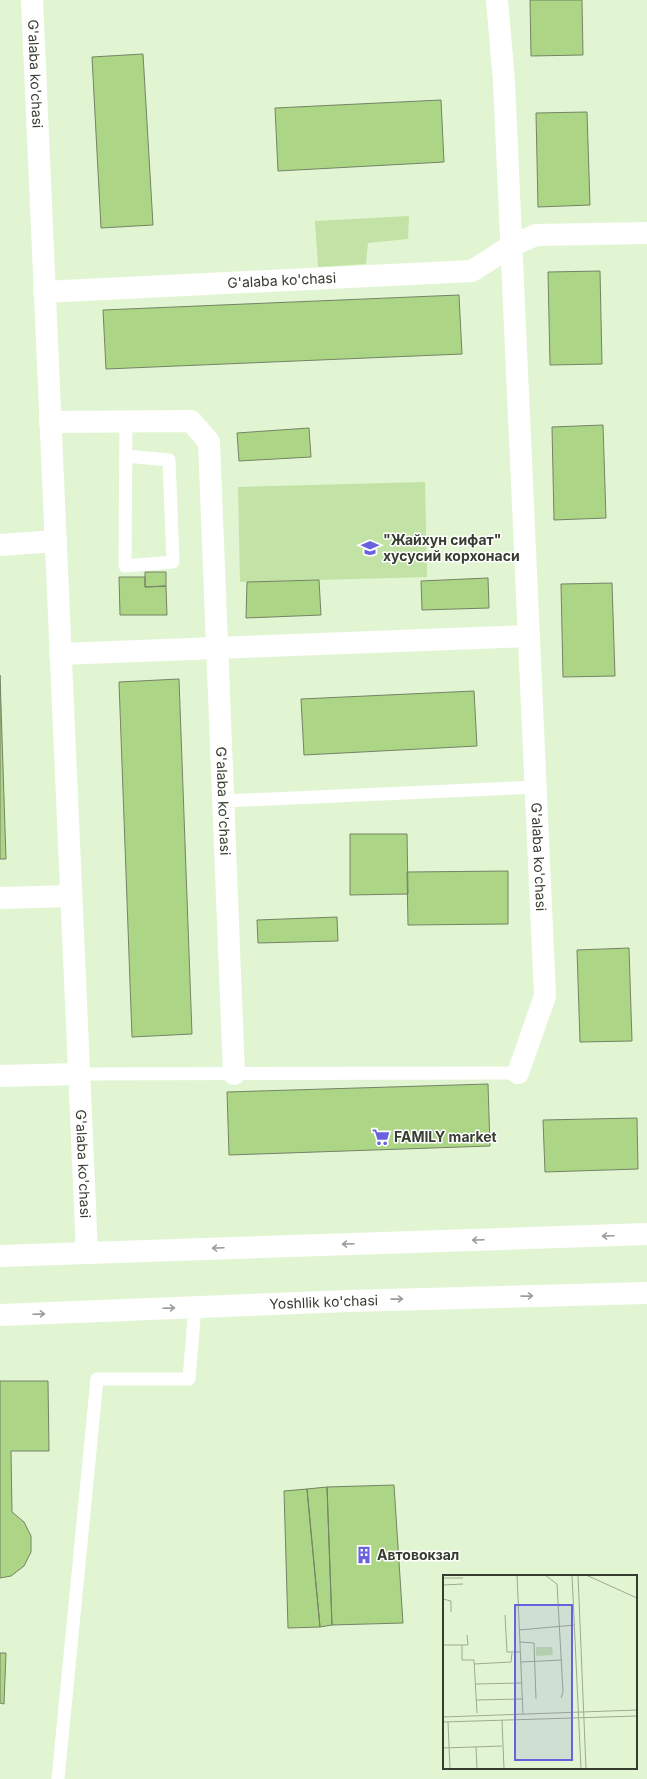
<svg xmlns="http://www.w3.org/2000/svg" width="647" height="1779" font-family="Inter,sans-serif">
<style>
.green{fill:#c2e2a6}
.building{fill:#acd586;stroke:#748465}
.lines{fill:none;stroke-linecap:round;stroke-linejoin:round}
.service{stroke:#fff;stroke-width:13}
.minor{stroke:#fff;stroke-width:22}
.secondary{stroke:#fff;stroke-width:22}
.oneway{stroke:#9a9e98}
.labels{text-anchor:middle;stroke-width:3;stroke-linejoin:round;paint-order:stroke}
.street-label{font-size:14px;fill:#363d30;stroke:#fff}
.poi-label{font-size:14px;font-weight:bold;fill:#363d30;stroke:#fff;text-anchor:start}
.inset-road{fill:none;stroke:#9dab91;stroke-width:1}
.view{fill:#6863dd;fill-opacity:0.15;stroke:#6863dd;stroke-width:2}
.inset-edge{fill:none;stroke:#363d30;stroke-width:2}
</style>
<rect width="100%" height="100%" fill="#e2f5d2"/>
<!-- green -->
<path class="green" d="M409,216L408,239L368,243L366,264L318,267L315,221Z
M425,482L427,577L240,582L238,487Z"/>
<!-- building -->
<path class="building" d="M530,0H582L583,55L531,56Z
M143,54L153,225L101,228L92,57Z
M441,100L444,162L278,171L275,108Z
M587,112L590,205L538,207L536,113Z
M600,271L602,364L550,365L548,272Z
M459,295L462,354L106,369L103,310Z
M603,425L606,518L554,520L552,427Z
M309,428L311,457L239,461L237,433Z
M145,572H166V586L145,587Z
M119,577H145V587L166,586L167,615H120Z
M488,578L489,608L422,610L421,581Z
M319,580L321,615L246,618L247,582Z
M612,583L615,676L563,677L561,584Z
M0,675L6,859H0Z
M179,679L192,1034L132,1037L119,682Z
M474,691L477,746L304,755L301,699Z
M350,834H407L408,894L350,895Z
M508,871V924L408,925L407,872Z
M337,917L338,941L258,943L257,920Z
M629,948L632,1041L580,1042L577,950Z
M488,1084L490,1146L229,1155L227,1092Z
M637,1118L638,1169L545,1172L543,1120Z
M0,1381H48L49,1451H11L12,1512L24,1522L31,1536V1552L24,1566L11,1576L0,1578Z
M394,1485L403,1623L332,1625L327,1487Z
M327,1487L332,1625L320,1627L307,1489Z
M307,1489L320,1627L288,1628L284,1491Z
M0,1653H6L4,1704L0,1703Z"/>
<g class="lines">
<!-- service -->
<path class="service" d="M126,421L125,566L173,562L169,460L126,456
M224,801L536,787
M79,1074L518,1073
M58,1779L97,1379H189L195,1307"/>
<!-- minor -->
<g class="minor">
<path id="s1" d="M32,0L87,1253"/>
<path id="s2" d="M497,0L504,82L545,996L518,1073"/>
<path id="s3" d="M44,292L472,271L511,246L536,235L647,233"/>
<path id="s4" d="M50,422L191,421L209,442L234,1074"/>
<path d="M0,545L56,541"/>
<path d="M60,654L529,636"/>
<path d="M0,898L71,896"/>
<path d="M0,1076L79,1074"/>
</g>
<!-- secondary -->
<g class="secondary">
<path d="M0,1256L647,1234"/>
<path id="s5" d="M0,1315L349,1301L647,1293"/>
</g>
</g>
<!-- one-way arrows -->
<defs><path id="oneway-shaft" d="M-6 0H5M1.5-3L5.5 0L1.5 3" fill="none" stroke-width="1.6" stroke-linecap="round" stroke-linejoin="round"/></defs>
<g class="oneway">
<use href="#oneway-shaft" transform="translate(608 1236) rotate(178)"/>
<use href="#oneway-shaft" transform="translate(478 1240) rotate(178)"/>
<use href="#oneway-shaft" transform="translate(348 1244) rotate(178)"/>
<use href="#oneway-shaft" transform="translate(218 1248) rotate(178)"/>
<use href="#oneway-shaft" transform="translate(527 1296) rotate(-1)"/>
<use href="#oneway-shaft" transform="translate(397 1299) rotate(-1)"/>
<use href="#oneway-shaft" transform="translate(169 1308) rotate(-2)"/>
<use href="#oneway-shaft" transform="translate(39 1314) rotate(-2)"/>
</g>
<!-- icons -->
<defs>
<g id="school-bare" transform="scale(1.38)"><path d="M0-5L7-2L0 1L-7-2ZM-4 1L0 2.5L4 1V4Q0 6-4 4Z" fill="#6863dd" stroke="#fff" stroke-width="2.5" paint-order="stroke"/></g>
<g id="supermarket-bare" transform="scale(1.38)"><path d="M-6-5.5h2.5l.6 2H6L4.5 2H-2.5L-4.4-4H-6ZM-1.5 3.2a1.3 1.3 0 1 0 .1 0ZM3 3.2a1.3 1.3 0 1 0 .1 0Z" fill="#6863dd" stroke="#fff" stroke-width="2.5" paint-order="stroke"/></g>
<g id="building-bare" transform="scale(1.38)"><path d="M-4-6H4V6H1V3H-1V6H-4ZM-2.5-4.3h1.7v1.8h-1.7ZM.8-4.3h1.7v1.8H.8ZM-2.5-1h1.7V.8h-1.7ZM.8-1h1.7V.8H.8Z" fill="#6863dd" stroke="#fff" stroke-width="2.5" paint-order="stroke"/></g>
</defs>
<g fill-rule="evenodd">
<use href="#school-bare" x="370" y="548"/>
<use href="#supermarket-bare" x="381" y="1137"/>
<use href="#building-bare" x="364" y="1555"/>
</g>
<g class="labels">
<!-- street labels -->
<g class="street-label">
<text dy="5" stroke="none"><textPath href="#s1" startOffset="74">G'alaba ko'chasi</textPath></text>
<text dy="5" stroke="none"><textPath href="#s3" startOffset="238">G'alaba ko'chasi</textPath></text>
<text dy="5" stroke="none"><textPath href="#s4" startOffset="528">G'alaba ko'chasi</textPath></text>
<text dy="5" stroke="none"><textPath href="#s2" startOffset="858">G'alaba ko'chasi</textPath></text>
<text dy="5" stroke="none"><textPath href="#s1" startOffset="1165">G'alaba ko'chasi</textPath></text>
<text dy="5" stroke="none"><textPath href="#s5" startOffset="324">Yoshllik ko'chasi</textPath></text>
</g>
<!-- poi labels -->
<g class="poi-label">
<text x="383" y="545">"Жайхун сифат"<tspan x="383" dy="16">хусусий корхонаси</tspan></text>
<text x="394" y="1142">FAMILY market</text>
<text x="377" y="1560">Автовокзал</text>
</g>
</g>
<!-- overview -->
<g transform="translate(443 1575)">
<rect width="194" height="194" fill="#e2f5d2"/>
<path d="M93,72H109L110,80L93,81Z" fill="#c2e2a6"/>
<path class="inset-road" d="M74,0L80,139M102,0L114,9L120,117L118,123M129,0L138,194M135,0L143,194M143,0L194,23M0,3H20M0,10L20,9M0,24L8,26V37M62,40L64,77H77M76,55L132,50M77,67L91,68L93,124M0,70H19V85H31L34,138M19,70H25L24,60M78,87L119,85M31,89L68,87L69,78M32,109L79,108M33,125L79,124M0,142L194,135M59,145L61,194M0,147L194,141M5,147L7,194M33,172L34,194M0,173L59,171"/>
<path class="view" d="M72,30H129V185H72Z"/>
<rect width="194" height="194" class="inset-edge"/>
</g>
</svg>
